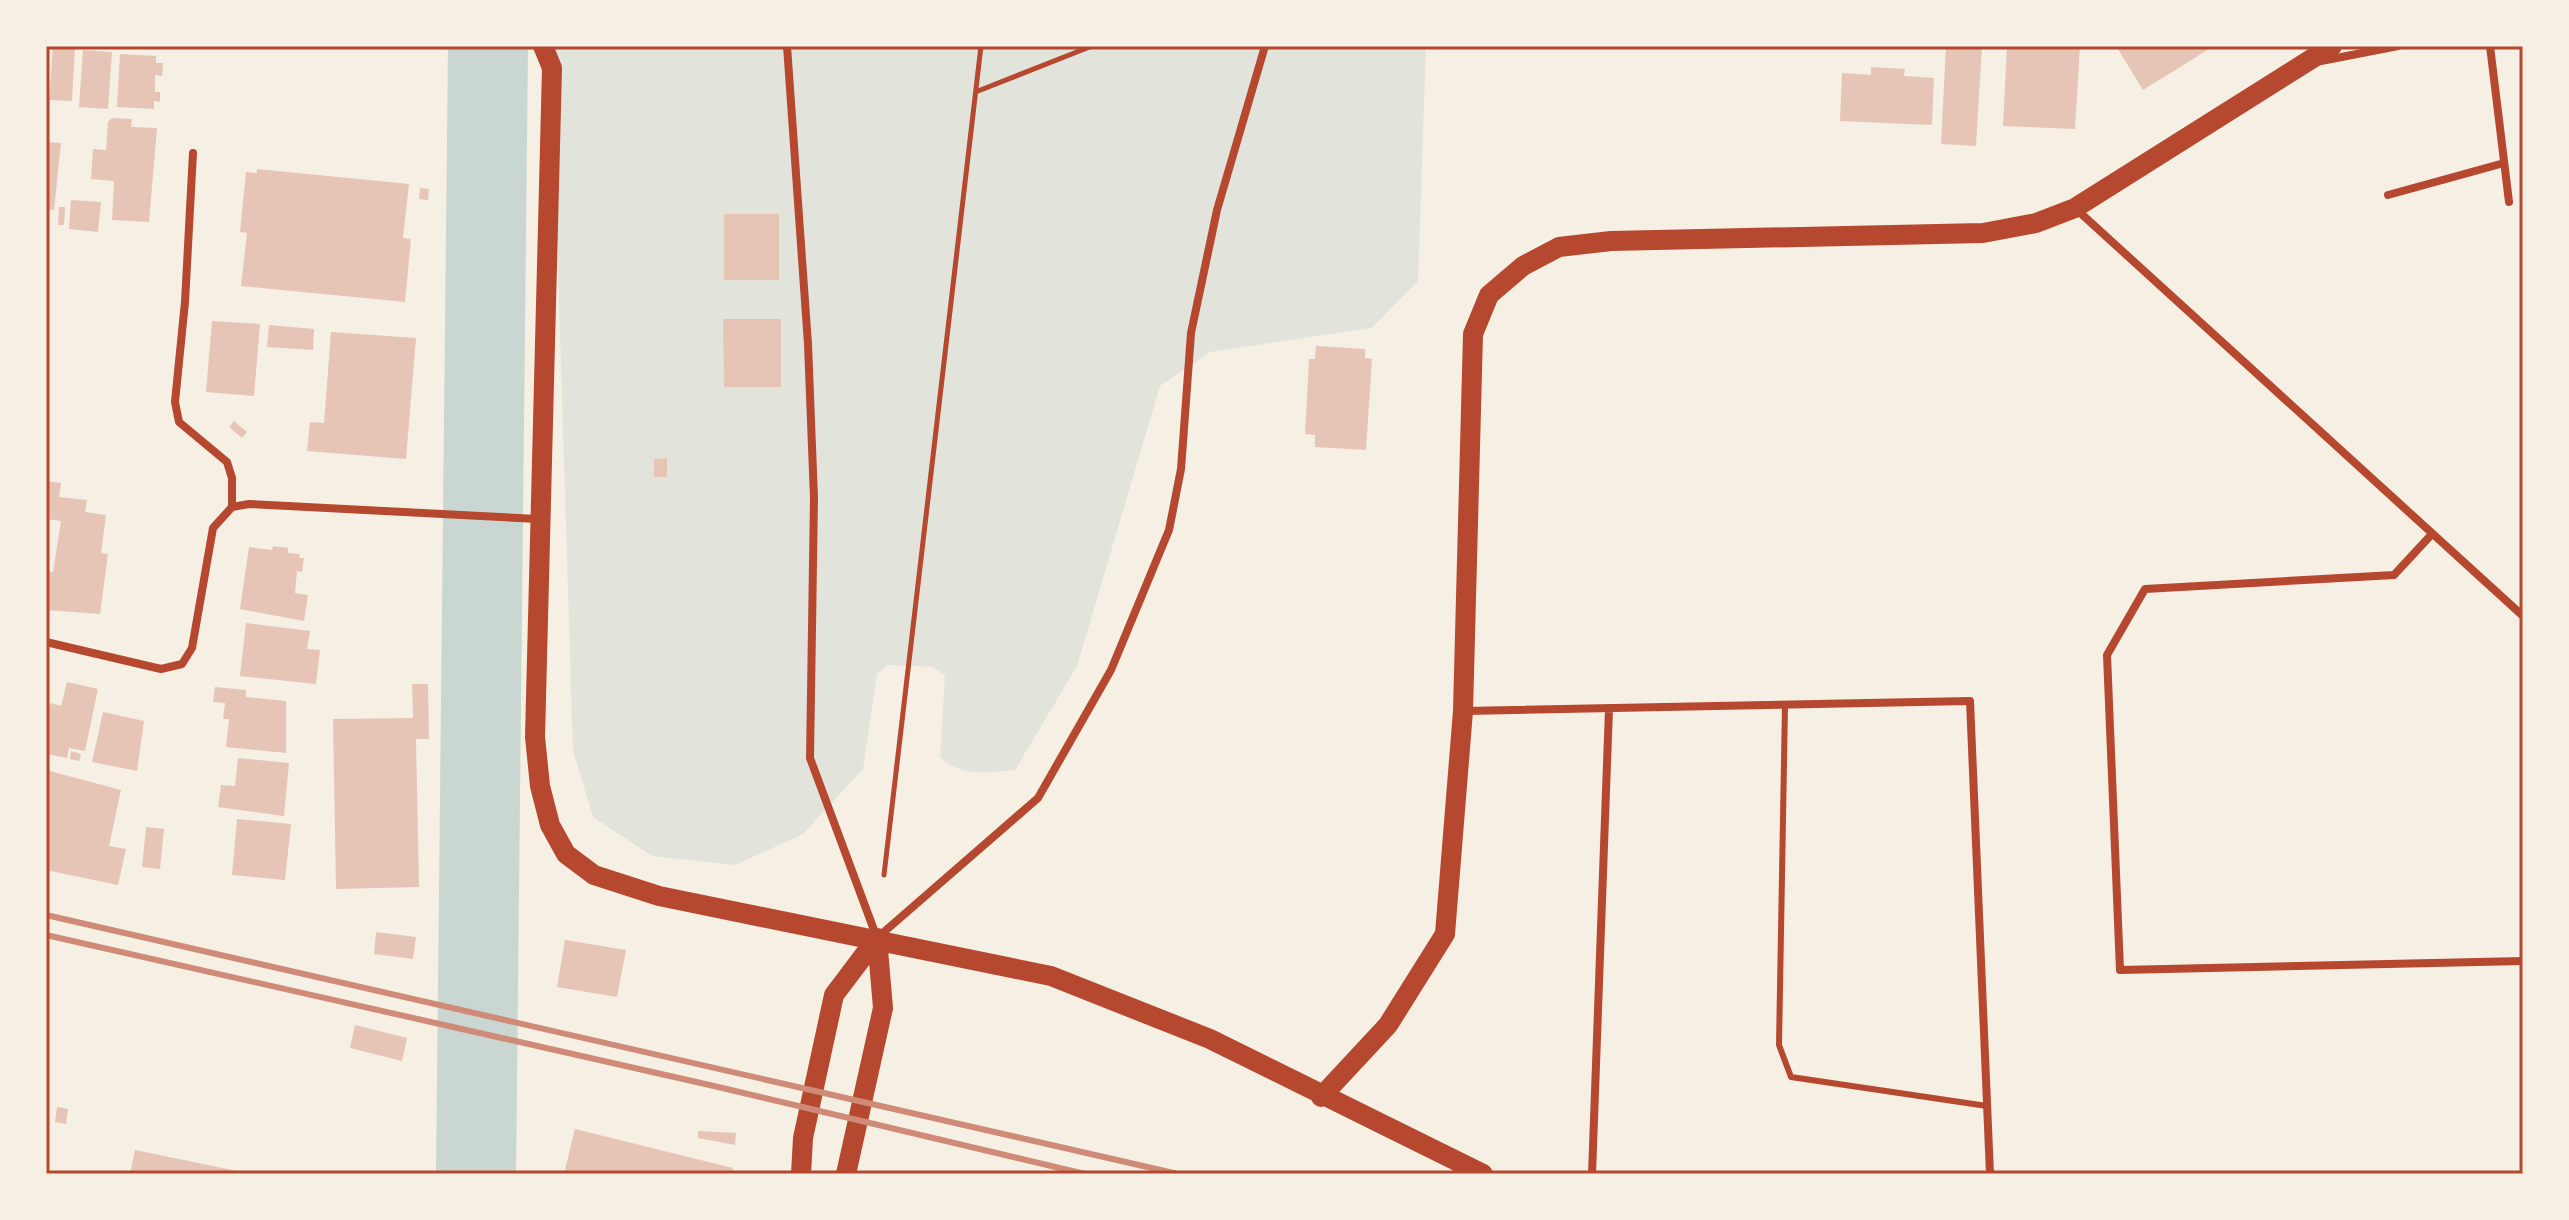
<svg xmlns="http://www.w3.org/2000/svg" width="2569" height="1220" font-family="Ubuntu,sans-serif">
<style>
.green{fill:#e2e4dc}
.lines{fill:none;stroke-linecap:round;stroke-linejoin:round}
.river{stroke:#c9d6d2;stroke-width:80}
.building{fill:#e6c5b7}
.path{stroke:#b5482f;stroke-width:5}
.service{stroke:#b5482f;stroke-width:6}
.minor{stroke:#b5482f;stroke-width:8}
.primary{stroke:#b5482f;stroke-width:20}
.rail{stroke:#cf8b77;stroke-width:6}
.neatline{fill:none;stroke:#b5482f;stroke-width:3}
</style>
<rect width="100%" height="100%" fill="#f6efe4"/>
<!-- green -->
<path class="green" d="M551,46H1426L1418,281L1372,328L1210,352L1160,386L1077,666L1015,770C988,772 960,778 940,757L945,676L933,667L888,665L877,674L863,769L803,834L735,865L652,856L593,817L573,751Z"/>
<g class="lines">
<!-- river -->
<path class="river" d="M476,1174L488,46"/>
</g>
<!-- building -->
<path class="building" d="M53,46L75,47L72,101L49,100Z
M1946,46H1982L1976,146L1941,144Z
M2007,46H2080L2075,129L2003,126Z
M2116,46H2214L2143,90Z
M83,50L112,52L108,109L79,107Z
M120,54L156,56V63H163L162,76L155,75V92H160V102L154,101V109L117,107Z
M1871,67L1905,69L1904,76L1934,78L1932,125L1840,121L1842,73L1871,75Z
M112,118L132,119L131,127L157,128L149,222L112,220L114,181L91,179L93,149L106,150L108,122Z
M46,142L61,143L54,210L46,209Z
M257,169L409,184L403,238L411,239L405,302L241,286L247,233L240,232L246,172L257,173Z
M420,188L429,189L428,200L419,199Z
M71,200L101,202L98,232L69,229Z
M59,207H65L64,225H58Z
M724,214H779V280H724Z
M723,319H781V387H724Z
M212,321L260,324L254,396L206,392Z
M269,325L314,329L313,350L267,347Z
M331,332L416,338L406,459L307,451L310,422L324,423Z
M1316,346L1365,349V358L1372,359L1366,450L1315,447V435L1305,434L1309,359H1315Z
M234,421L247,432L242,438L229,427Z
M667,458V477H654V459Z
M46,481L61,483L59,497L87,500L85,512L106,515L101,553L108,554L100,614L46,610V571L53,572L61,521L46,519Z
M273,546L288,548V553L300,554L299,558H304L302,572L297,571L295,593L308,595L304,621L240,609L249,547L272,550Z
M246,623L310,631L307,649L320,650L316,684L240,676Z
M67,682L98,689L85,751L69,748L67,758L46,754V723L50,703L61,706Z
M412,684H428L429,739H416L419,887L336,889L333,719L413,718Z
M215,687L246,690V697L286,701V753L226,747L229,719H223L225,703L213,702Z
M103,712L144,721L137,771L92,762Z
M71,751L81,754L79,761L70,759Z
M238,758L289,763L284,816L218,807L221,785L235,786Z
M46,770L121,790L109,846L126,849L118,885L46,870V825L50,817L46,816Z
M237,819L291,824L285,880L232,875Z
M146,827L164,829L160,869L142,867Z
M376,932L416,937L413,959L374,954Z
M565,940L626,950L617,997L557,987Z
M355,1025L407,1038L402,1061L350,1048Z
M57,1107L68,1109L66,1124L55,1122Z
M575,1129L733,1168L732,1174H564Z
M698,1131L736,1133L735,1145L698,1138Z
M135,1150L247,1173V1174H130Z"/>
<g class="lines">
<!-- path -->
<path class="path" d="M978,91L1092,46
M884,875L981,46"/>
<!-- service -->
<path class="service" d="M1785,705L1779,1045L1791,1077L1987,1106"/>
<!-- minor -->
<path class="minor" d="M787,46L808,344L814,498L810,758L877,938L1038,798L1111,670L1169,530L1181,469L1191,333L1217,210L1265,46
M2490,46L2509,202
M2321,61L2398,46
M193,153L185,302L175,402L179,422L227,462L232,478V507
M2388,195L2504,163
M2076,209L2523,616
M2432,534L2394,575L2145,589L2107,655L2120,970L2523,961
M46,642L161,669L182,664L192,648L213,528L232,507L249,504L538,519
M1465,711L1970,701L1990,1174
M1592,1174L1609,709"/>
<!-- primary -->
<path class="primary" d="M543,46L552,68L535,737L540,786L550,825L566,854L594,875L659,896L1051,976L1210,1039L1483,1174
M1321,1097L1388,1025L1445,934L1463,711L1473,334L1489,295L1523,266L1559,247L1611,241L1983,233L2036,223L2075,208L2332,46
M801,1174L803,1138L834,995L877,938
M846,1174L883,1008L877,938"/>
<!-- rail -->
<path class="rail" d="M46,915L1178,1174
M46,935L714,1086L1085,1174"/>
</g>
<!-- border -->
<rect width="2569" height="1220" fill="none" stroke="#f6efe4" stroke-width="96"/>
<rect x="48" y="48" width="2473" height="1124" class="neatline"/>
</svg>
